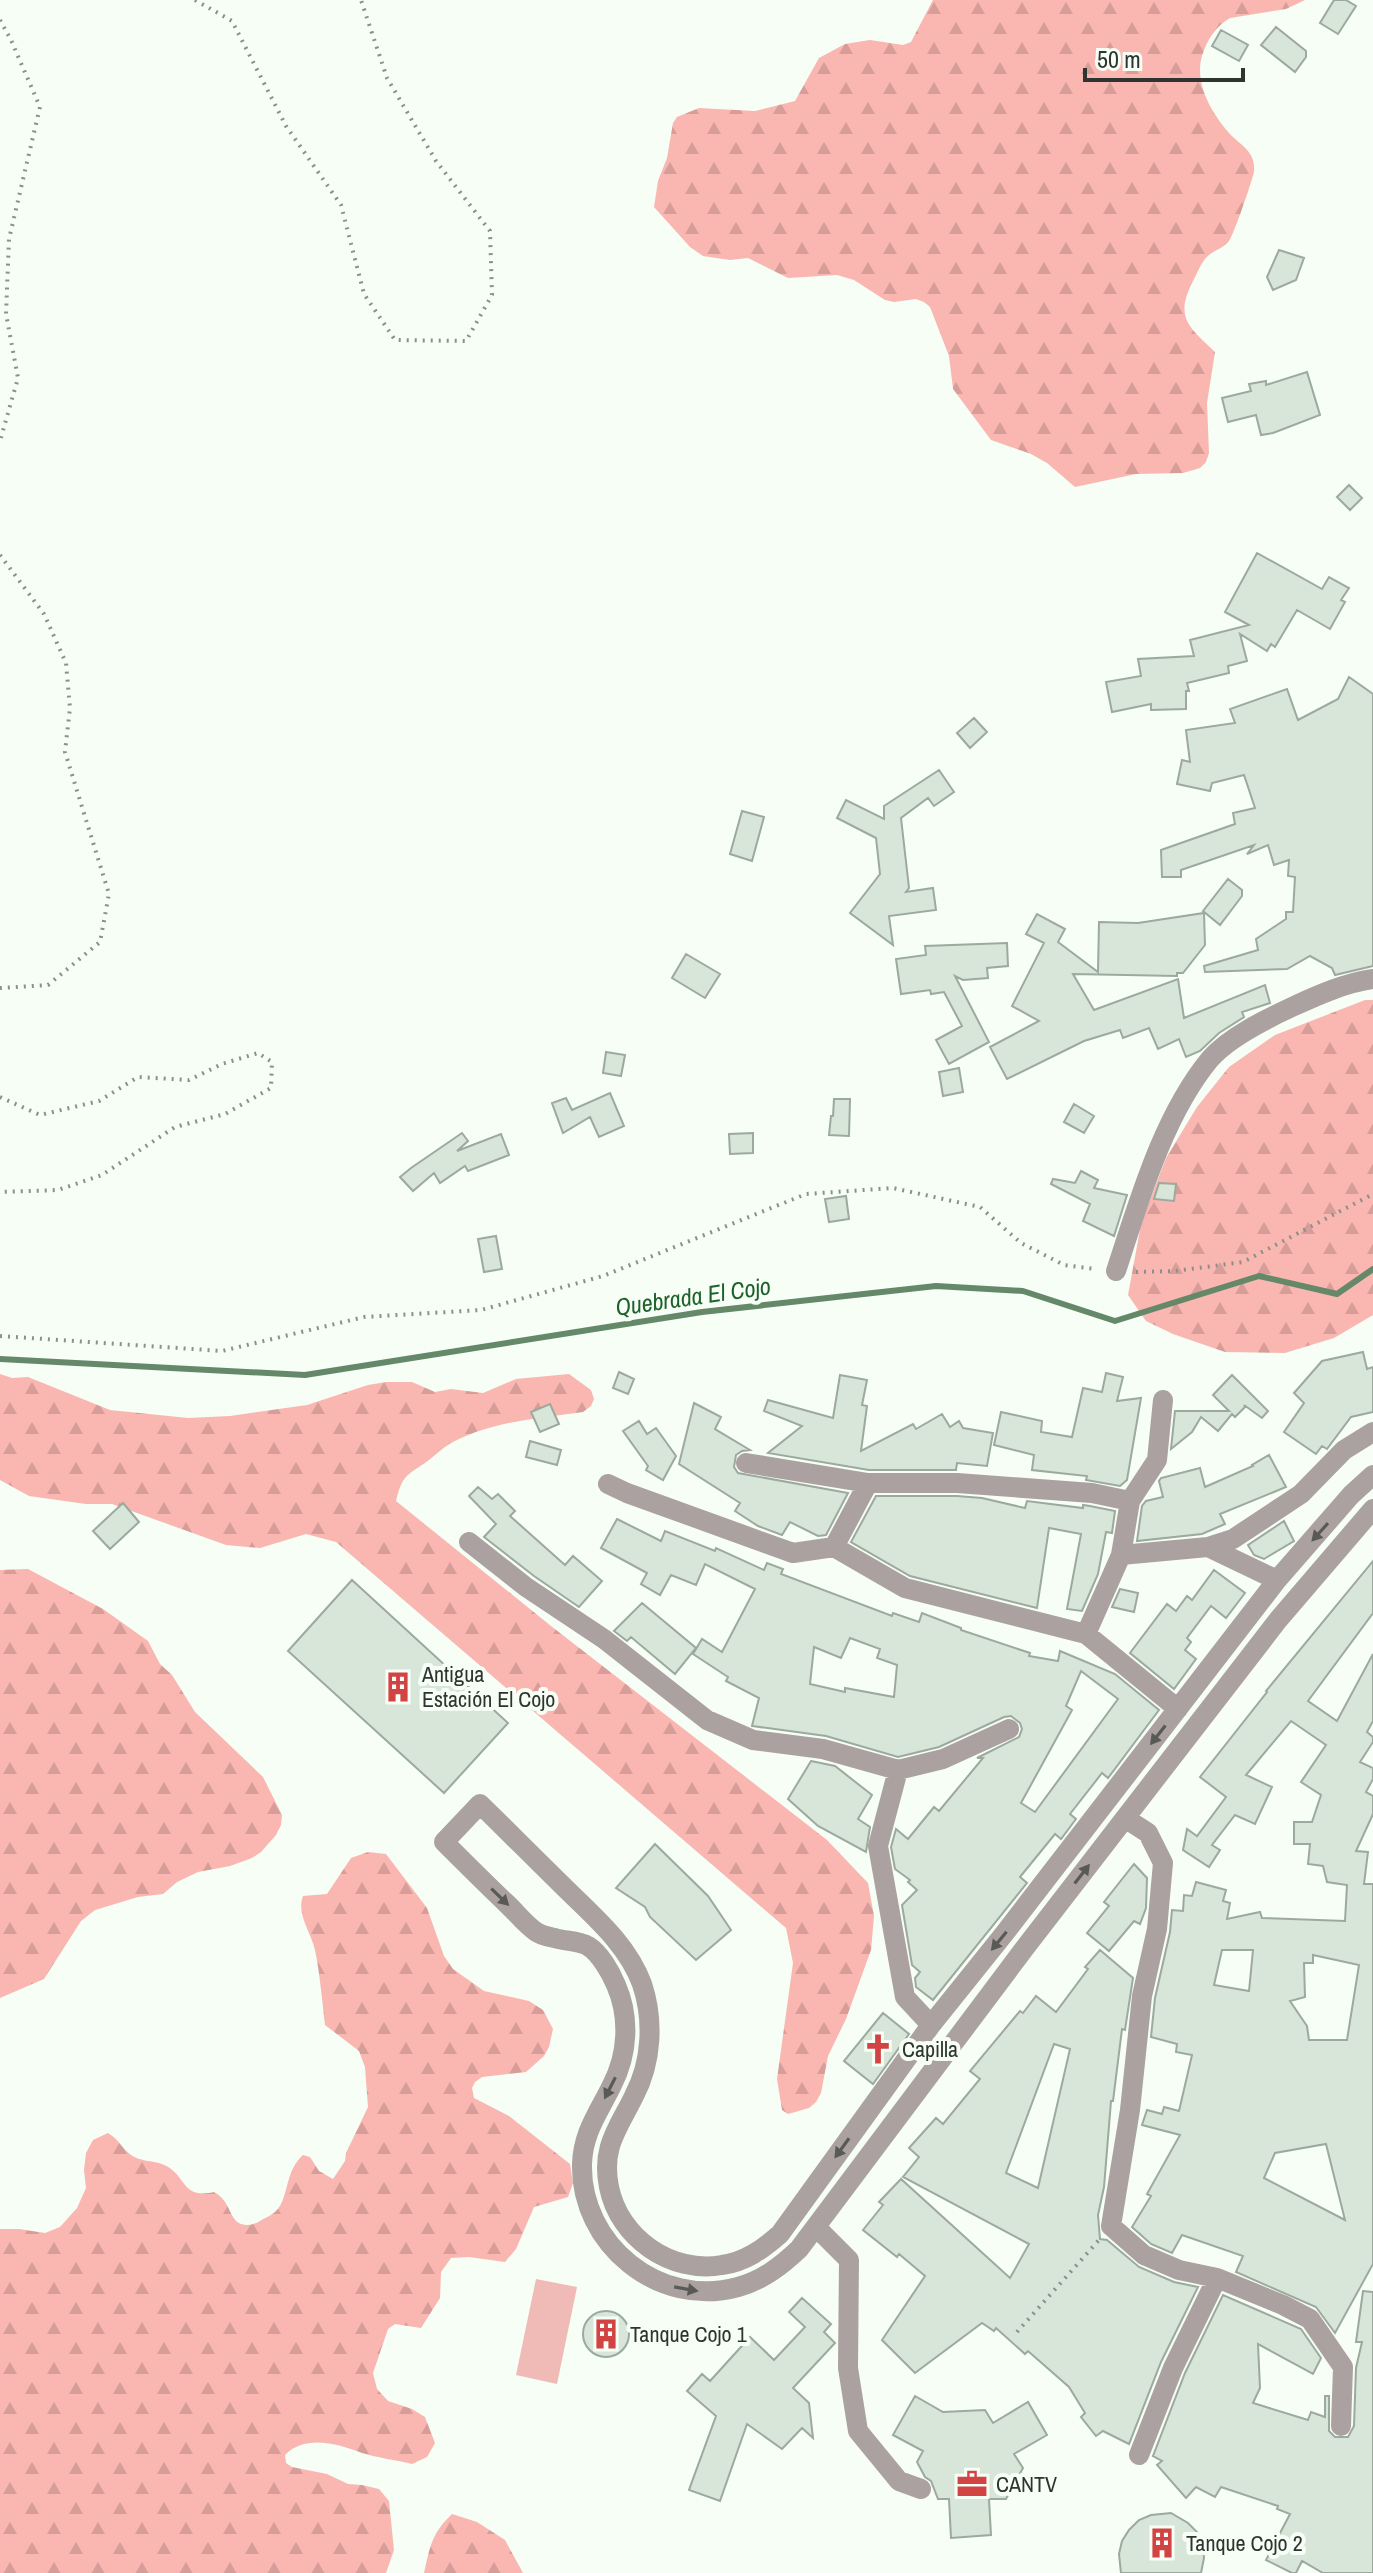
<svg xmlns="http://www.w3.org/2000/svg" width="1373" height="2573" font-family="'Archivo Narrow',sans-serif">
<style>
.grass{fill:#f0bbb7}
.forest{fill:url(#forest-firs)}
.lines{fill:none;stroke-linecap:round;stroke-linejoin:round}
.stream{stroke:#658868;stroke-width:6}
.building{fill:#d8e6d9;stroke:#9ca99d;stroke-width:2;fill-rule:evenodd}
.path{stroke:#8a918a;stroke-width:4;stroke-dasharray:2 6;stroke-linecap:butt}
.minor{stroke:#aaa1a0;stroke-width:20}
.oneway{fill:#595a57}
.labels{text-anchor:middle;stroke-width:8;stroke-linejoin:round;paint-order:stroke}
.poi-label{font-size:22px;fill:#2e342f;stroke:#f6fef6;text-anchor:start}
.water-label{font-size:24px;font-style:italic;fill:#1e622b;stroke:#f6fef6}
</style>
<defs>
<pattern id="forest-firs" width="22" height="20" patternUnits="userSpaceOnUse" patternTransform="scale(2)"><rect width="22" height="20" fill="#fab6b0"/><path d="M5 1l3.5 6h-7zM16 11l3.5 6h-7z" fill="#d79d98"/></pattern>
</defs>
<rect width="100%" height="100%" fill="#f6fef6"/>
<!-- grass -->
<path class="grass" d="M536,2279L577,2287L557,2384L516,2375Z"/>
<!-- forest -->
<path class="forest" d="M933,0H1305L1286,9L1230,18C1215,27 1207,40 1202,56C1194,84 1212,113 1229,133C1241,146 1256,151 1254,172C1252,181 1234,234 1229,241C1223,249 1211,251 1205,259C1200,265 1197,274 1193,281C1174,318 1189,327 1215,352L1207,403L1209,453L1206,462L1200,468L1183,473L1136,474L1075,487L1047,463L1031,454L991,440L953,389L949,356L930,307L924,302L916,299L894,302L885,300L854,280L837,275L788,278L748,258L730,260L703,256L690,247L654,207L658,181L667,158L673,123L677,117L699,108L755,111L795,101L819,58L845,44L870,40L903,45L911,42Z
M1365,1000H1373V1315L1334,1338L1285,1353L1225,1352L1173,1334L1146,1321L1128,1295L1141,1224L1166,1158L1197,1107L1229,1067L1275,1035Z
M0,1374L12,1378L28,1377L110,1410L188,1418L230,1416L307,1405L368,1385L386,1382H412L435,1392L451,1389L483,1393L516,1379L569,1374L591,1390L594,1399L591,1406L583,1412C540,1418 495,1421 455,1441C444,1446 435,1456 425,1463C405,1476 402,1477 396,1501L551,1626L827,1840L868,1883L874,1916L871,1950L846,2019L828,2056L821,2093L816,2102L809,2108L788,2114L782,2110L777,2079L793,1963L786,1928L336,1542L306,1534L260,1548L226,1545L112,1504H86L29,1496L0,1480Z
M28,1569L103,1609L148,1641L160,1664L172,1675L195,1712L263,1777L282,1815L281,1825L276,1835L261,1852L252,1858L230,1866L198,1872L177,1882L163,1894L138,1897L95,1910L81,1921L44,1979L0,1998V1570Z
M368,1852L386,1854L427,1908L444,1956L453,1969L484,1991L529,2001L543,2010L553,2029L549,2047L544,2056L526,2072L482,2077L475,2082L472,2088L474,2098L509,2116L570,2164L573,2183L568,2197L534,2207L516,2249L505,2262L469,2257L451,2258L441,2272L440,2298L421,2328L395,2324L388,2329L373,2373L377,2389L388,2401L412,2409L425,2417L435,2443L427,2457L412,2464C396,2460 378,2458 362,2453C338,2444 306,2434 285,2455L286,2463L292,2467L327,2474L348,2484L362,2485L379,2489L389,2501L394,2550L386,2573H0V2229H19L45,2233L60,2227L77,2208L86,2188L84,2170L86,2153L93,2140L108,2133C121,2141 121,2148 131,2155C141,2162 151,2160 162,2164C187,2173 180,2200 214,2192C231,2201 229,2220 241,2224C248,2226 253,2225 260,2221C265,2218 272,2215 276,2211C289,2199 284,2172 303,2155L310,2157L319,2171L333,2179L345,2161L346,2153L368,2107L365,2067L359,2051L325,2025C322,2000 320,1974 315,1950C311,1932 296,1914 303,1896L327,1894L351,1858Z
M452,2514L477,2522L505,2540L523,2573H424C430,2546 432,2533 452,2514Z"/>
<g class="lines">
<!-- stream -->
<path class="stream" d="M0,1359L305,1375L702,1312L936,1286L1023,1291L1115,1321L1259,1276L1337,1294L1373,1269"/>
</g>
<!-- building -->
<path class="building" d="M1334,0H1346L1356,6L1338,34L1320,23Z
M1276,27L1306,51V57L1295,72L1261,45Z
M1221,30L1248,45L1239,61L1212,46Z
M1279,250L1304,258L1296,280L1273,290L1267,277Z
M1307,372L1320,415L1273,433L1261,435L1256,415L1228,422L1222,398L1251,391L1249,384L1266,381V385Z
M1349,485L1362,498L1350,510L1337,497Z
M1257,553L1322,589L1329,577L1349,588L1341,600L1345,602L1330,629L1297,610L1275,647L1271,644L1267,651L1240,634L1247,661L1228,666L1229,673L1187,683L1189,691H1186V709L1151,710V704L1112,712L1106,682L1141,676L1138,659L1194,656L1190,640L1249,625L1225,612Z
M1349,677L1373,694V966L1335,975L1332,968L1310,956L1287,969L1205,972L1204,966L1258,950L1256,939L1286,919V912H1293L1295,877L1288,876L1289,860L1274,865L1268,845L1247,854L1254,845L1181,870V877H1162L1161,850L1235,824L1233,813L1255,808L1244,775L1212,783L1210,791L1177,784L1182,760L1190,762L1186,730L1235,723L1230,709L1287,689L1298,720L1338,699Z
M974,718L987,732L970,748L957,733Z
M939,770L954,792L934,806L928,798L901,818L909,888L906,892L933,888L936,910L889,916L893,945L850,913L880,874L876,838L837,818L846,800L884,819V806Z
M742,811L764,817L752,861L730,854Z
M1228,879L1242,890V896L1220,925L1203,911Z
M1204,913L1205,945L1183,973H1177V976L1073,974L1094,1010L1178,979L1184,1018L1265,985L1270,1003L1242,1012L1244,1017L1219,1033L1200,1051L1186,1057L1179,1039L1158,1049L1149,1028L1123,1038L1120,1030L1084,1041L1007,1079L990,1047L1039,1021L1012,1006L1044,943L1026,934L1037,914L1065,929L1058,942L1098,972L1099,922L1138,923Z
M1007,943L1008,966L987,968L988,978L963,980L955,976L989,1042L949,1064L936,1040L962,1026L944,992L931,994L930,990L901,994L896,959L926,955L925,946Z
M686,954L720,974L705,998L672,978Z
M606,1052L625,1055L621,1076L603,1073Z
M959,1068L963,1092L943,1096L939,1072Z
M610,1093L624,1126L599,1137L590,1117L563,1133L552,1103L566,1098L572,1110Z
M834,1099H850L849,1136L829,1135L831,1116H833Z
M1074,1104L1094,1116L1084,1133L1064,1122Z
M462,1133L468,1141L457,1151L501,1134L509,1155L468,1171L465,1166L440,1183L434,1173L413,1191L400,1177L411,1168Z
M753,1133V1153L730,1154L729,1134Z
M1081,1171L1098,1180L1094,1188L1127,1195L1114,1236L1083,1221L1090,1204L1051,1184L1053,1179L1075,1183Z
M1159,1183L1176,1184L1174,1201L1154,1199Z
M846,1196L849,1219L829,1222L825,1199Z
M496,1236L502,1269L484,1272L478,1239Z
M1363,1352L1367,1369L1373,1367V1412L1351,1417L1327,1449L1322,1446L1316,1454L1284,1432L1304,1403L1294,1393L1322,1361Z
M619,1372L634,1379L628,1394L613,1388Z
M1106,1373L1123,1377L1117,1401L1141,1398L1127,1480L1120,1486L1086,1480L1087,1476L1032,1470L1034,1455L994,1445L1001,1412L1042,1421L1041,1432L1072,1437L1083,1388L1102,1392Z
M840,1375L867,1380L862,1405L867,1406L861,1451L913,1424L916,1429L942,1414L950,1427L959,1421L963,1428L993,1433L987,1466L957,1463L956,1470H869L768,1453L802,1426L764,1411L768,1400L833,1418Z
M1232,1375L1268,1411L1262,1418L1244,1405L1245,1407L1235,1417L1232,1414L1218,1431L1201,1417L1192,1432L1171,1449L1175,1411H1229L1213,1395Z
M694,1403L721,1417L715,1429L750,1450L742,1451L736,1455L734,1467L738,1473L848,1493L826,1535L818,1536L790,1522L782,1535L758,1526L735,1511L740,1503L679,1464Z
M550,1404L559,1424L540,1432L531,1412Z
M639,1421L647,1434L656,1428L676,1456L663,1480L646,1470L648,1466L623,1431Z
M530,1441L561,1450L557,1465L526,1457Z
M1269,1455L1286,1487L1220,1514L1225,1524L1202,1534L1137,1541L1142,1506L1146,1501L1163,1497L1159,1481L1161,1478L1200,1468L1205,1487L1253,1466L1252,1465Z
M478,1487L492,1499L498,1494L515,1511L510,1516L565,1565L573,1556L602,1581L579,1607L534,1576L484,1537L496,1524L469,1496Z
M876,1496H957L982,1498L1025,1508L1027,1501L1083,1508V1505L1090,1506L1115,1511L1112,1533L1106,1532L1098,1574L1082,1611L1067,1609L1081,1534L1049,1528L1037,1608L910,1576L851,1542Z
M123,1503L139,1522L110,1549L93,1531Z
M617,1519L661,1541L665,1531L715,1551L716,1548L764,1570L767,1563L783,1569L781,1574L892,1616L893,1613L919,1622L922,1613L961,1628V1630L1030,1653L1029,1656L1058,1661L1060,1651L1115,1674L1159,1710L1108,1778L1102,1773L1070,1814L1076,1819L1061,1839L1055,1834L1020,1877L1027,1883L933,2000L916,1987L915,1978L920,1972L912,1965L902,1905L917,1890L908,1882L910,1880L895,1869L891,1847L896,1829L908,1839L934,1807L939,1811L983,1758H977L1019,1737L1022,1729L1020,1723L1011,1716L1004,1717L939,1747L898,1757L826,1736L752,1726L759,1698L726,1681L728,1677L693,1654L702,1639L722,1652L755,1589L705,1564L696,1585L671,1575L660,1595L641,1584L647,1573L601,1548ZM850,1638L880,1649L877,1658L897,1665L894,1697L845,1688V1692L810,1684L814,1647L841,1658ZM1081,1671L1118,1699L1035,1812L1021,1803L1072,1710L1066,1706Z
M1284,1521L1294,1541L1264,1559L1254,1555L1248,1545Z
M1373,1561V1613L1308,1701L1337,1721L1373,1654V1721L1367,1732L1373,1737V1742L1360,1762L1373,1768V1779L1366,1792L1373,1796V1814L1356,1851L1368,1852L1364,1884H1373V2264L1335,2333L1316,2307L1236,2272L1243,2256L1182,2235L1172,2253L1151,2244L1132,2227L1151,2196L1147,2194L1180,2135L1142,2125L1147,2110L1162,2114L1164,2107L1179,2111L1192,2055L1176,2052L1177,2044L1151,2037L1155,1998L1170,1932L1172,1910L1183,1911L1184,1895L1192,1896L1196,1882L1226,1890L1223,1901L1230,1903L1227,1919L1260,1912L1262,1918L1345,1921L1347,1885L1327,1882L1323,1866L1308,1864L1310,1844H1294V1822H1312L1321,1795L1301,1782L1326,1745L1291,1721L1246,1775L1272,1787L1255,1824L1235,1815L1212,1845L1220,1850L1209,1867L1183,1850L1187,1829L1197,1836L1226,1797L1200,1777L1267,1692L1266,1691ZM1222,1950H1253L1249,1991L1214,1985ZM1313,1955L1359,1965L1347,2040H1309L1307,2026L1290,2001L1305,1997L1304,1963H1313ZM1326,2144L1345,2220L1264,2178L1275,2153Z
M1214,1570L1245,1593L1226,1618L1211,1606L1187,1638L1191,1642L1185,1650L1196,1659L1174,1689L1130,1653L1167,1604L1176,1611L1187,1596L1192,1600Z
M352,1580L508,1723L444,1793L288,1651Z
M1120,1589L1138,1593L1134,1612L1112,1607Z
M642,1603L696,1648L675,1674L631,1637L627,1641L614,1631Z
M811,1761L835,1766L872,1795L858,1819L870,1827L866,1852L818,1826L788,1799Z
M655,1844L708,1896L731,1930L696,1960L650,1917L645,1907L616,1888Z
M1134,1864L1147,1878L1146,1908L1140,1924L1134,1921L1109,1951L1087,1933L1109,1906L1104,1902Z
M1100,1950L1133,1978L1125,2030L1122,2029L1113,2101H1111L1104,2187L1098,2215L1100,2239L1107,2240L1139,2267L1174,2282L1198,2287L1161,2362L1129,2444L1103,2431L1096,2436L1081,2417L1085,2413L1069,2387L1028,2351L1025,2354L996,2328L994,2331L982,2323L915,2373L882,2340L925,2276L899,2254L897,2257L863,2230L883,2205L879,2202L901,2179L1010,2278L1029,2244L903,2177L919,2157L909,2148L936,2118L943,2124L980,2079L970,2071L1020,2011L1023,2013L1036,1996L1056,2012L1088,1969L1085,1967ZM1054,2044L1070,2049L1038,2188L1006,2173Z
M883,2013L909,2034L873,2084L844,2061Z
M1363,2291L1373,2292V2573H1323L1302,2561L1296,2573H1292L1266,2560L1290,2514L1277,2509L1278,2506L1221,2487L1215,2497L1196,2487L1186,2498L1157,2465L1162,2461L1153,2456L1185,2373L1223,2295L1301,2329L1321,2358L1313,2374L1258,2344L1260,2388L1253,2403L1308,2420L1311,2412L1325,2417V2396H1329V2431L1335,2437H1348L1354,2426L1356,2368L1362,2342H1356Z
M802,2298L831,2324L824,2332L835,2343L793,2388L809,2403L813,2438L802,2428L782,2449L747,2424L720,2501L689,2490L716,2416L687,2391L702,2374L710,2381L750,2337L774,2360L805,2327L789,2312Z
M583 2334a23 23 0 1 1 46 0a23 23 0 1 1-46 0Z
M915,2396L943,2412L985,2410L993,2423L1028,2402L1047,2435L1014,2454L1023,2468L1006,2499H989L991,2535L951,2538L949,2499H938L931,2481L925,2477L917,2462L923,2451L893,2435Z
M1171,2513L1188,2523L1197,2532L1203,2545L1204,2558L1201,2573H1121L1119,2554L1122,2541L1129,2530L1139,2520L1151,2515Z"/>
<g class="lines">
<!-- path -->
<path class="path" d="M195,0L232,21L286,126L341,205L364,294L395,340L466,341L492,295L490,231L436,161L387,78L361,0
M0,20L11,40L40,107L9,239L6,314L18,378L0,441
M0,555L44,614L66,663L70,708L65,752L109,894L100,942L48,985L0,988
M0,1097L40,1115L99,1101L138,1077L189,1080L222,1064L258,1053L272,1062L271,1088L225,1114L175,1127L102,1175L58,1190L0,1192
M1136,1272L1175,1271L1243,1262L1373,1194
M0,1336L222,1351L364,1317L481,1310L603,1276L806,1194L893,1188L980,1207L1021,1243L1064,1265L1096,1269
M1017,2332L1099,2240"/>
<!-- minor -->
<path class="minor" d="M1116,1271C1139,1201 1163,1116 1210,1059C1229,1037 1266,1019 1292,1007C1318,995 1345,983 1373,979
M746,1463L868,1483H957L1092,1493L1130,1501
M1373,1475L1351,1495L1277,1580L1004,1934L931,2025L780,2234C763,2249 745,2262 722,2265C671,2274 619,2238 609,2187C601,2147 618,2129 634,2096C652,2062 654,2020 642,1984C627,1943 592,1915 562,1885C535,1858 507,1831 480,1804L444,1842C464,1862 484,1882 505,1902C515,1911 524,1923 535,1931C541,1936 551,1937 558,1939C567,1941 580,1941 588,1946C600,1953 611,1973 616,1985C630,2017 628,2054 612,2085C599,2112 583,2132 582,2164C580,2244 659,2309 738,2287C763,2280 781,2266 799,2249L1024,1949L1278,1620L1373,1509
M608,1484L627,1493L793,1553L834,1547L905,1588L1086,1634L1178,1709
M469,1542L526,1587L604,1639L707,1720L753,1740L823,1749L898,1770L943,1759L1009,1729
M834,1547L868,1483
M1208,1547L1233,1539L1301,1494L1344,1450L1373,1432
M1121,1555L1208,1547L1277,1580
M1086,1634L1121,1555L1130,1501L1157,1460L1163,1400
M898,1770L878,1846L905,1997L931,2025
M1125,1818L1148,1833L1163,1863L1157,1929L1142,1996L1130,2110L1111,2226L1144,2255L1179,2270L1217,2278L1173,2368L1139,2455
M816,2227L849,2260L848,2368L858,2431L899,2481L921,2489
M1217,2278L1283,2305L1310,2319L1343,2367L1341,2426"/>
</g>
<!-- one-way arrows -->
<defs><path id="oneway-solid" d="M-6-.8H1V-3.2L6.5 0L1 3.2V.8H-6Z" transform="scale(2)"/></defs>
<g class="oneway">
<use href="#oneway-solid" transform="translate(1320 1532) rotate(132)"/>
<use href="#oneway-solid" transform="translate(1158 1735) rotate(128)"/>
<use href="#oneway-solid" transform="translate(1082 1874) rotate(-52)"/>
<use href="#oneway-solid" transform="translate(500 1897) rotate(44)"/>
<use href="#oneway-solid" transform="translate(999 1941) rotate(129)"/>
<use href="#oneway-solid" transform="translate(610 2088) rotate(117)"/>
<use href="#oneway-solid" transform="translate(842 2148) rotate(126)"/>
<use href="#oneway-solid" transform="translate(686 2289) rotate(10)"/>
</g>
<!-- icons -->
<defs>
<g id="building-bare" transform="scale(2.4)"><path d="M-4-6H4V6H1V3H-1V6H-4ZM-2.5-4.3h1.7v1.8h-1.7ZM.8-4.3h1.7v1.8H.8ZM-2.5-1h1.7V.8h-1.7ZM.8-1h1.7V.8H.8Z" fill="#d24343" stroke="#f6fef6" stroke-width="2.5" paint-order="stroke"/></g>
<g id="church-bare" transform="scale(2.4)"><path d="M-1.2-6h2.4v3.5h3.3v2.4h-3.3V6h-2.4V-.1h-3.3v-2.4h3.3Z" fill="#d24343" stroke="#f6fef6" stroke-width="2.5" paint-order="stroke"/></g>
<g id="office-bare" transform="scale(2.4)"><path d="M-6-3h4V-5.5h4V-3h4V5H-6ZM-1-4.5V-3h2v-1.5ZM-6 0V1H6V0Z" fill="#d24343" stroke="#f6fef6" stroke-width="2.5" paint-order="stroke"/></g>
</defs>
<g fill-rule="evenodd">
<use href="#building-bare" x="398" y="1687"/>
<use href="#church-bare" x="878" y="2049"/>
<use href="#building-bare" x="606" y="2334"/>
<use href="#office-bare" x="972" y="2484"/>
<use href="#building-bare" x="1162" y="2543"/>
</g>
<g class="labels">
<!-- poi labels -->
<g class="poi-label">
<text x="422" y="1682">Antigua<tspan x="422" dy="25">Estación El Cojo</tspan></text>
<text x="902" y="2057">Capilla</text>
<text x="630" y="2342">Tanque Cojo 1</text>
<text x="996" y="2492">CANTV</text>
<text x="1186" y="2551">Tanque Cojo 2</text>
</g>
<!-- water labels -->
<g class="water-label">
<text transform="translate(693 1297) rotate(-8)" y="8">Quebrada El Cojo</text>
</g>
</g>
<!-- scale -->
<path d="M1085 68v12h158v-12" fill="none" stroke="#2e342f" stroke-width="4"/>
<text x="1097" y="68" font-size="24" fill="#2e342f" stroke="#f6fef6" stroke-width="6" paint-order="stroke">50 m</text>
</svg>
